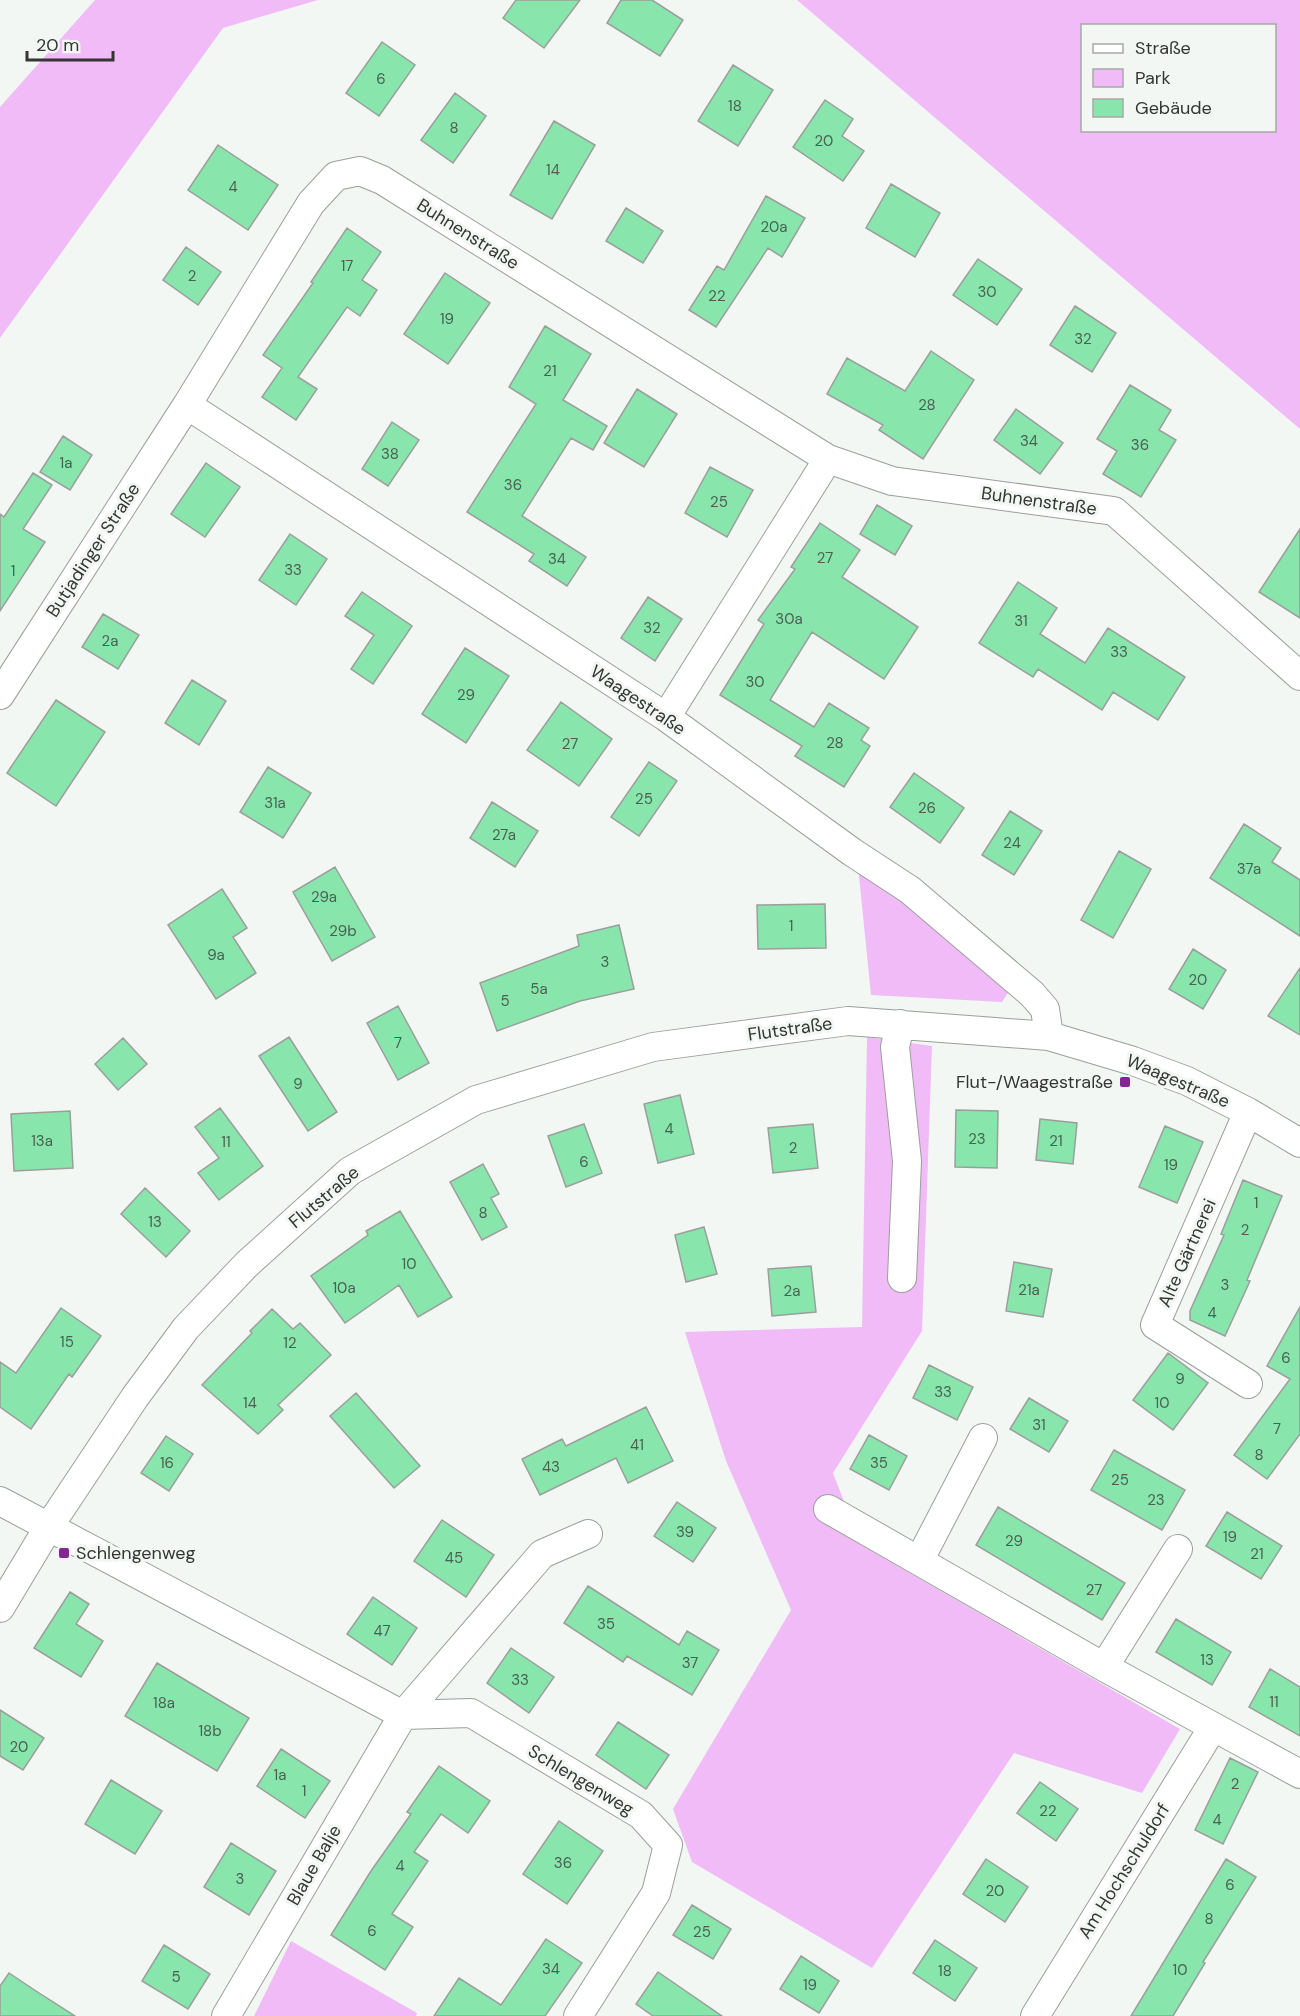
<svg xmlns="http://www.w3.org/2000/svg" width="1300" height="2016" font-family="'DM Sans',sans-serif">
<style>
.green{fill:#f0bbf7;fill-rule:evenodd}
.building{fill:#88e5ac;stroke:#9b9f9c;stroke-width:1.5}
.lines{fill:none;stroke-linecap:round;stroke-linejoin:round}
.street-casing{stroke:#9b9f9c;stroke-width:30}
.street{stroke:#fff;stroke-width:28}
.poi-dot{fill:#832691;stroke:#f2f7f4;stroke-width:2}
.labels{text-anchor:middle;stroke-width:6;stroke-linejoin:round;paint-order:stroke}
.number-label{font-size:15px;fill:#496152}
.street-label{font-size:18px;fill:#343534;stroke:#f2f7f4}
.poi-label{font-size:18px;fill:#343534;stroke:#f2f7f4;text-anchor:end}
</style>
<rect width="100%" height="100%" fill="#f2f7f4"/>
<!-- green -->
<path class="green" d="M95,0H318L223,28L0,338V107Z
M797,0H1300V429ZM1082,26H1274V130H1082Z
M858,866L1013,985L1002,1002L871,995Z
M867,1037L932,1046L922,1331L833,1473L861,1545L1180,1729L1142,1793L1014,1753L872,1968L692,1862L673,1809L791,1610L726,1461L685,1332L862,1327Z
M291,1941L417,2013L416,2016H254Z"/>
<!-- building -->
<path class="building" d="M516,0H580L544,48L503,18Z
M621,0H652L683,20L660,56L607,23Z
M382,42L415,65L379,116L346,93Z
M733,65L773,90L738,146L698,121Z
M455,93L486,116L453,163L421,140Z
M825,100L853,119L842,136L864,151L843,181L793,147Z
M554,121L595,145L552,219L510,195Z
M218,145L278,185L248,230L188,190Z
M891,184L940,213L915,257L866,228Z
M766,196L805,218L782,257L768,248L716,327L689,310L717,266L724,270Z
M626,208L663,231L643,263L606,241Z
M347,228L381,252L362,280L377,290L360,316L347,307L298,377L317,389L296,420L262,397L282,368L263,355L313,283L311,282Z
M186,247L221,272L198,305L163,280Z
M978,259L1022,289L997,325L953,295Z
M445,273L490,303L448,364L404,334Z
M1075,306L1116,333L1092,372L1050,345Z
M545,326L591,354L563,400L607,426L593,450L571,438L522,516L586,557L567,586L529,561L534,554L467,512L536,404L509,387Z
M931,351L974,380L923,459L879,430L883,425L827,394L847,358L905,391Z
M1130,385L1171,410L1159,430L1176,440L1141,497L1103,474L1117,451L1097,439Z
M637,389L677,414L644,467L604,443Z
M1016,409L1063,443L1040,474L994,440Z
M392,422L419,440L388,486L362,469Z
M63,436L92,455L70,490L40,472Z
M206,463L240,487L205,537L171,514Z
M710,467L753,490L727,537L685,513Z
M33,473L52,485L23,529L45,542L0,611V514L4,517Z
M877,505L912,526L895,555L860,534Z
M820,523L860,550L842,577L918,627L884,679L812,632L770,700L814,727L829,703L869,728L861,740L870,746L844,787L795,756L802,746L720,695L764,624L758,620L795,569L791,567Z
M1300,529V618L1259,592Z
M290,534L327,559L296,605L259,580Z
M1018,582L1057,608L1040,634L1085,663L1108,628L1185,677L1158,720L1113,692L1102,710L1038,669L1033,677L979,643Z
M362,592L412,626L373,684L351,669L374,635L345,616Z
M648,597L682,619L655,661L621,638Z
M103,614L139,635L118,669L82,647Z
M465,648L509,676L466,743L422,714Z
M192,680L226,701L199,745L165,723Z
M56,700L105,732L56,806L7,773Z
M561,702L612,739L579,786L527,750Z
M649,762L677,781L639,836L611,817Z
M268,767L311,793L283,838L240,812Z
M914,773L964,808L940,843L890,807Z
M492,802L538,831L515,867L470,838Z
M1010,811L1042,831L1014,875L982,855Z
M1244,824L1281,848L1272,862L1300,880V936L1210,878Z
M1119,851L1151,869L1113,938L1081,920Z
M335,867L375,937L332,961L293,892Z
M222,889L247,928L233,937L256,973L216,999L168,925Z
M825,904L826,948L758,949L757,905Z
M619,925L634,989L580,1001L497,1031L480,983L579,946L577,935Z
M1193,949L1226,970L1203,1009L1169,989Z
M1300,968V1035L1268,1016Z
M398,1006L429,1063L398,1080L367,1023Z
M289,1037L337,1112L308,1131L259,1056Z
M123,1038L147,1064L118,1090L95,1064Z
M680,1095L694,1154L658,1163L644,1104Z
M220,1108L263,1166L219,1200L198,1173L219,1158L195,1127Z
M956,1110L998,1111L997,1168L955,1167Z
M70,1111L73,1168L14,1171L11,1114Z
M1040,1119L1077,1123L1073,1164L1036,1160Z
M584,1124L602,1173L566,1187L548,1136Z
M813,1124L818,1168L773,1173L768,1128Z
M1165,1126L1203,1142L1177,1203L1139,1187Z
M483,1164L499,1194L491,1198L507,1227L482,1240L450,1182Z
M1243,1180L1282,1196L1247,1280L1250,1281L1225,1336L1190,1320V1311L1224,1235L1221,1234Z
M145,1188L190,1231L166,1257L121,1214Z
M400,1211L452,1297L418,1317L399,1285L345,1323L311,1276L368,1235L366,1231Z
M704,1227L717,1274L686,1282L675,1235Z
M1014,1262L1052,1269L1043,1317L1006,1311Z
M811,1266L816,1312L772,1316L768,1269Z
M1300,1307V1434L1267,1479L1234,1455L1290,1379L1267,1366Z
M61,1308L101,1336L72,1377L69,1374L31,1429L0,1407V1362L16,1373Z
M272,1309L293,1329L300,1323L331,1355L278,1405L283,1410L258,1434L202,1385L252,1333L250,1331Z
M1168,1353L1208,1383L1173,1430L1133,1400Z
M929,1365L973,1387L957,1420L913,1398Z
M356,1393L420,1466L394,1488L330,1416Z
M1029,1398L1068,1421L1049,1452L1010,1429Z
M646,1407L673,1461L628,1483L616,1458L540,1495L522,1459L562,1439L566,1446Z
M869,1435L907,1456L889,1490L850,1469Z
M166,1436L193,1454L169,1491L141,1473Z
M1114,1450L1185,1490L1162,1530L1091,1490Z
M677,1502L716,1528L693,1562L654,1536Z
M998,1507L1125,1583L1102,1620L976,1545Z
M1227,1512L1282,1546L1261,1579L1206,1546Z
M442,1520L494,1555L466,1597L414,1561Z
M588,1586L679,1645L687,1631L719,1650L692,1695L627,1656L623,1662L564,1623Z
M70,1592L89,1604L76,1624L103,1641L81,1677L34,1648Z
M373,1597L417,1628L392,1665L347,1634Z
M1176,1619L1231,1652L1212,1685L1156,1652Z
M511,1648L554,1677L529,1713L487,1683Z
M157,1663L249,1718L217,1771L125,1716Z
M1270,1669L1300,1687V1736L1249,1707Z
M0,1710L44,1738L23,1770L0,1756Z
M618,1722L669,1755L646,1789L596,1755Z
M281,1749L330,1781L305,1818L257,1786Z
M1230,1758L1258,1772L1223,1844L1195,1830Z
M439,1766L490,1801L468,1833L441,1814L414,1852L428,1861L392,1914L413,1927L385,1970L331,1935L371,1871L411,1814L407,1812Z
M111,1780L162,1811L135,1854L85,1824Z
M1040,1782L1078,1809L1056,1841L1017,1813Z
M559,1821L603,1851L567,1904L523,1874Z
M231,1843L276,1871L249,1915L204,1887Z
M986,1859L1028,1887L1005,1922L963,1894Z
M1226,1859L1256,1877L1203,1962L1205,1963L1173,2016H1131Z
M692,1905L731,1929L713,1959L673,1935Z
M546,1939L582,1963L545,2016H434L459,1978L501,2005Z
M935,1940L977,1968L955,2001L913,1973Z
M164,1945L210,1974L188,2009L142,1981Z
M801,1956L839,1981L819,2013L780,1989Z
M658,1972L722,2016H653L636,2004Z
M9,1973L36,1991L75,2016H0V1986Z"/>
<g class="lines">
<!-- street casing -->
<g class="street-casing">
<path id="street" d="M187,405L666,717L852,852L910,890L1032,994L1045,1009L1049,1036
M0,695L187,405L311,203L336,176L360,171L382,180L828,459L892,481L1114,511L1300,676
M666,717L828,459
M900,1024L895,1047L907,1161L902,1278
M1248,1112L1155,1325L1248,1384
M983,1438L919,1561L1104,1667L1300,1774
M0,1501L403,1715L471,1713L641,1815L668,1845L656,1893L578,2016
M828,1509L919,1561
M0,1608L48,1528L135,1397L186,1328L247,1264L350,1171L476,1100L653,1047L848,1021L1049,1036L1133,1061L1187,1081L1248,1112L1300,1143
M1104,1667L1178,1549
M226,2016L403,1715L542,1554L588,1534
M1035,2016L1213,1727"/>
</g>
<!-- street -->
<use href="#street" class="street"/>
</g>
<!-- markers -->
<g class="poi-dot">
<rect x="1119" y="1076" width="12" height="12" rx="3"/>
<rect x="58" y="1547" width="12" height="12" rx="3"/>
</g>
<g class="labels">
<!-- number labels -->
<g class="number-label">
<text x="381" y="84">6</text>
<text x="735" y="111">18</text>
<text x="454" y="133">8</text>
<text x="824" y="146">20</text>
<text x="553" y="175">14</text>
<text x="233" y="192">4</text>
<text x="774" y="232">20a</text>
<text x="347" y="271">17</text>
<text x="192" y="281">2</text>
<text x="987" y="297">30</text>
<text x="717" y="301">22</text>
<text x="447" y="324">19</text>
<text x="1083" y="344">32</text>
<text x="550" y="376">21</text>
<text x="927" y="410">28</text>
<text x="1029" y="446">34</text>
<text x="1140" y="450">36</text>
<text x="390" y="459">38</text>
<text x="66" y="468">1a</text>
<text x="513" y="490">36</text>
<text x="719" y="507">25</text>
<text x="825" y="563">27</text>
<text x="557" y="564">34</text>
<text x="293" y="575">33</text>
<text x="13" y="576">1</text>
<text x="789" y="624">30a</text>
<text x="1021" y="626">31</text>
<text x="652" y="633">32</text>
<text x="110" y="646">2a</text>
<text x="1119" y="657">33</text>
<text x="755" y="687">30</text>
<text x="466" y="700">29</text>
<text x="835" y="748">28</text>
<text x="570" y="749">27</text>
<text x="644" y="804">25</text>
<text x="275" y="808">31a</text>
<text x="927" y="813">26</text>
<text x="504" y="840">27a</text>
<text x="1012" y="848">24</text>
<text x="1249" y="874">37a</text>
<text x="324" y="902">29a</text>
<text x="791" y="931">1</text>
<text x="343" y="936">29b</text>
<text x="216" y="960">9a</text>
<text x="605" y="967">3</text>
<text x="1198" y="985">20</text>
<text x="539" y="994">5a</text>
<text x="505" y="1006">5</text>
<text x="398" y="1048">7</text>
<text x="298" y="1089">9</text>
<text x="669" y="1134">4</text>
<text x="977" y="1144">23</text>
<text x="42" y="1146">13a</text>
<text x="1056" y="1146">21</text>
<text x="226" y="1147">11</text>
<text x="793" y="1153">2</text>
<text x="584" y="1167">6</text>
<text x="1171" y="1170">19</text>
<text x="1256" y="1208">1</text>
<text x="483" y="1218">8</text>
<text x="155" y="1227">13</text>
<text x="1245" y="1235">2</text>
<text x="409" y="1269">10</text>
<text x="1225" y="1290">3</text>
<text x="344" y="1293">10a</text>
<text x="1029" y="1295">21a</text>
<text x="792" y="1296">2a</text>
<text x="1212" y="1318">4</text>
<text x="67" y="1347">15</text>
<text x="290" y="1348">12</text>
<text x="1286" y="1363">6</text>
<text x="1180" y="1384">9</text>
<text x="943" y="1397">33</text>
<text x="250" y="1408">14</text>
<text x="1162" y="1408">10</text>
<text x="1039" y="1430">31</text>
<text x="1277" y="1434">7</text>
<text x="637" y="1450">41</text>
<text x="1259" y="1460">8</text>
<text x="167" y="1468">16</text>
<text x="879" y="1468">35</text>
<text x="551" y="1472">43</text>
<text x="1120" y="1485">25</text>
<text x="1156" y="1505">23</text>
<text x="685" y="1537">39</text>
<text x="1230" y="1542">19</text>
<text x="1014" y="1546">29</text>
<text x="1257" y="1559">21</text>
<text x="454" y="1563">45</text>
<text x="1094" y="1595">27</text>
<text x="606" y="1629">35</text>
<text x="382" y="1636">47</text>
<text x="1207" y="1665">13</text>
<text x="690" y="1668">37</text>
<text x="520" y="1685">33</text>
<text x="1274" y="1707">11</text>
<text x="164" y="1708">18a</text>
<text x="210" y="1736">18b</text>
<text x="19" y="1752">20</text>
<text x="280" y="1780">1a</text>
<text x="1235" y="1789">2</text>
<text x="304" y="1796">1</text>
<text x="1048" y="1816">22</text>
<text x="1217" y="1825">4</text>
<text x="563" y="1868">36</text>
<text x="400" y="1871">4</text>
<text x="240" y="1884">3</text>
<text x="1230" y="1890">6</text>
<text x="995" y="1896">20</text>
<text x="1209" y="1924">8</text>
<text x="372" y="1936">6</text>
<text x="702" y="1937">25</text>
<text x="551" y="1974">34</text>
<text x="1180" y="1975">10</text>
<text x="945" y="1976">18</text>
<text x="176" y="1982">5</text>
<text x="810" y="1990">19</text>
</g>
<!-- street labels -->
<g class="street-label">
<text transform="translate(468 234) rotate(32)" y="6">Buhnenstraße</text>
<text transform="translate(1039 501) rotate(8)" y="6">Buhnenstraße</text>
<text transform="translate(93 550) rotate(-57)" y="6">Butjadinger Straße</text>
<text transform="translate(638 700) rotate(34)" y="6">Waagestraße</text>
<text transform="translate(790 1029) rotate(-8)" y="6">Flutstraße</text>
<text transform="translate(1178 1081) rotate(23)" y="6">Waagestraße</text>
<text transform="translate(324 1197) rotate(-40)" y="6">Flutstraße</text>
<text transform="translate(1187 1253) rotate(-66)" y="6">Alte Gärtnerei</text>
<text transform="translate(581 1780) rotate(31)" y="6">Schlengenweg</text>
<text transform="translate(314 1865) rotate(-60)" y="6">Blaue Balje</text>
<text transform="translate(1124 1871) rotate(-58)" y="6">Am Hochschuldorf</text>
</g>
<!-- poi labels -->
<g class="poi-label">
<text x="1113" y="1088">Flut-/Waagestraße</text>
<text x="76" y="1559" text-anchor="start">Schlengenweg</text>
</g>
</g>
<!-- legend -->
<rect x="1081" y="24" width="195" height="108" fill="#f2f7f4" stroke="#a6a9a7" stroke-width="1.5"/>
<rect x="1093" y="44" width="30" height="9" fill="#ffffff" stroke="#a6a9a7" stroke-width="1.5"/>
<text x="1135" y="54" font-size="18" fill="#343534">Straße</text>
<rect x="1093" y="69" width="30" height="18" fill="#f0bbf7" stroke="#a6a9a7" stroke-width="1.5"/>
<text x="1135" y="84" font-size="18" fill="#343534">Park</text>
<rect x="1093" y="99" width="30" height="18" fill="#88e5ac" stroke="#a6a9a7" stroke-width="1.5"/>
<text x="1135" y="114" font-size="18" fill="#343534">Gebäude</text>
<!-- scale -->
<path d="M27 51v9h86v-9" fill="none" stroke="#343534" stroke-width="3"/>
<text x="36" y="51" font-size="18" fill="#343534" stroke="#f2f7f4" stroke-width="4.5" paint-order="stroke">20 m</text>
</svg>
